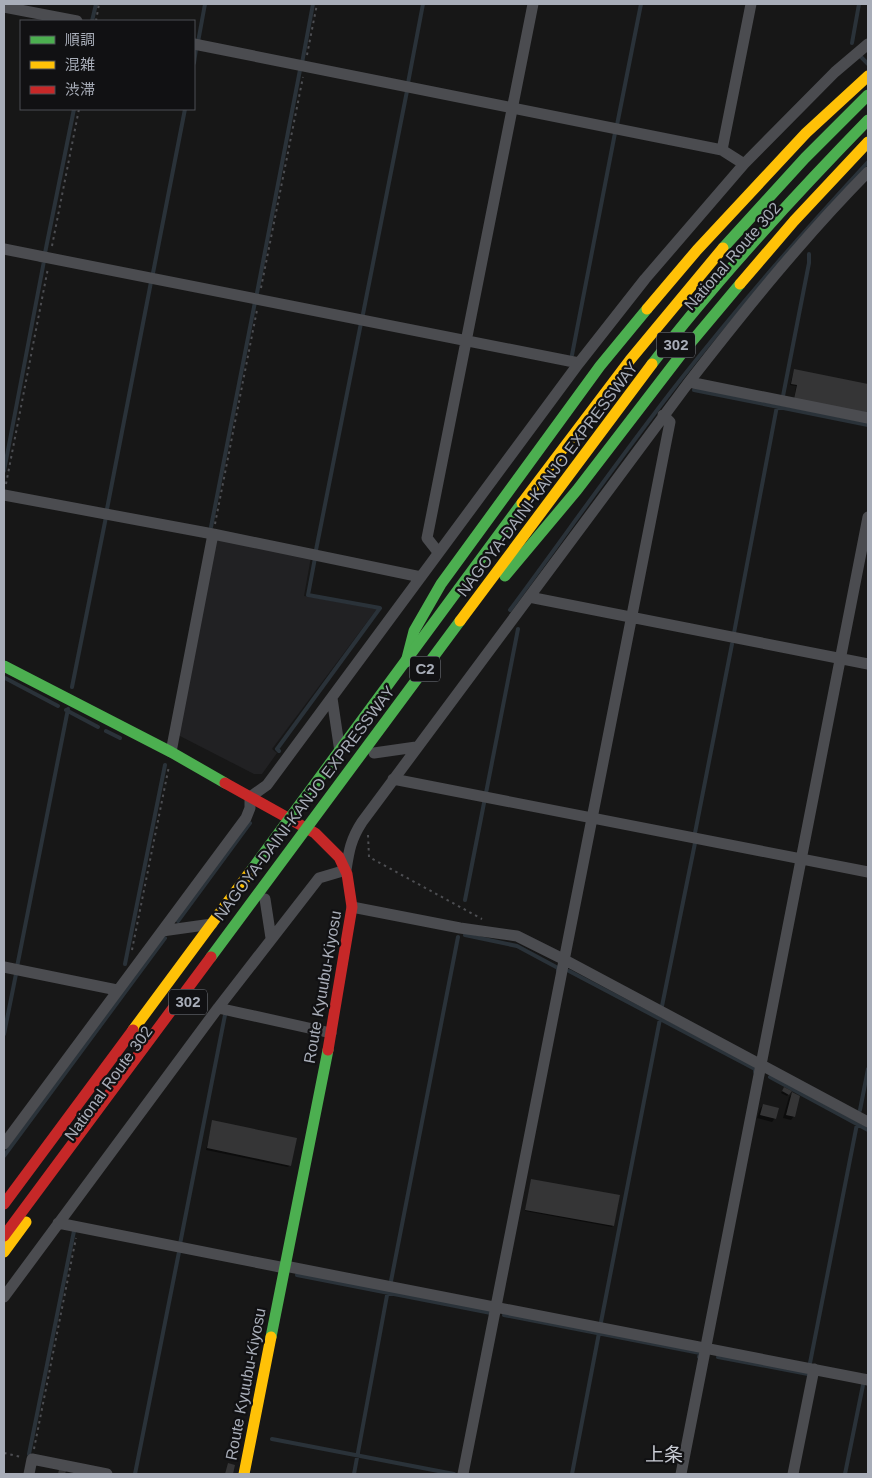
<svg xmlns="http://www.w3.org/2000/svg" width="872" height="1478" font-family="Arial,'Noto Sans JP',sans-serif">
<style>
.built{fill:#212123}
.shadow{fill:#0007}
.lines{fill:none;stroke-linecap:round;stroke-linejoin:round}
.stream{stroke:#2a3239;stroke-width:4}
.building{fill:#353536}
.path{stroke:#4d4e52;stroke-width:2;stroke-dasharray:2.5 4;stroke-linecap:butt}
.street{stroke:#4b4c50;stroke-width:11}
.fast{stroke:#4caf50;stroke-width:11}
.slow{stroke:#ffc107;stroke-width:11}
.jam{stroke:#c62828;stroke-width:11}
.fast-bridge{stroke:#4caf50;stroke-width:11}
.slow-bridge{stroke:#ffc107;stroke-width:11}
.jam-bridge{stroke:#c62828;stroke-width:11}
.labels{text-anchor:middle;stroke-width:4.5;stroke-linejoin:round;paint-order:stroke}
.shield{fill:#111113;stroke:#7b7e86;stroke-width:1}
.shield-label{font-size:15px;font-weight:bold;fill:#a8adb8}
.street-label{font-size:16px;fill:#a8adb8;stroke:#111113}
.quarter-label{font-size:19px;fill:#c9ccd4;stroke:#111113}
</style>
<rect width="100%" height="100%" fill="#171717"/>
<!-- built -->
<path class="built" d="M216,538L311,557L304,596L377,609L272,749L277,753L262,774H254L178,735Z"/>
<!-- shadow -->
<path class="shadow" d="M794,370L868,385V415L794,400L796,386L790,385Z
M783,1090L790,1092L787,1096L781,1093Z
M792,1094L794,1116L791,1120L783,1118L789,1097Z
M763,1105L775,1118L772,1122L757,1118L760,1109Z
M213,1121L290,1165L288,1167L206,1150Z
M531,1180L613,1225L612,1227L525,1211Z"/>
<g class="lines">
<!-- stream -->
<path class="stream" d="M92,21L96,4
M198,42L205,4
M852,43L859,4
M861,57L868,64
M194,63L196,49
M302,63L313,4
M408,83L423,4
M617,125L641,4
M45,253L74,109
M153,273L185,109
M257,293L300,70
M363,314L407,91
M572,355L615,133
M694,390L868,425
M783,396L809,263V254
M4,471L44,261L40,260
M107,509L151,282
M211,527L255,302
M316,550L361,323
M510,610C567,533 622,454 681,379C740,304 803,232 868,162
M734,633L777,406
M5,678L58,706
M72,687L106,517
M66,710L98,727
M106,731L120,738
M279,751L277,749L380,608L308,595L315,558
M486,793L518,629
M695,833L732,644
M465,900L484,803
M178,921L250,823
M465,935L517,946L558,968V971
M125,964L165,765
M17,967L68,709
M569,971L755,1069V1072
M662,1006L695,843
M4,1034L16,974
M770,1077L868,1130
M860,1110L868,1069
M4,1156L165,938
M180,1244L225,1015
M297,1275L491,1313
M391,1281L458,937
M504,1315L700,1353L699,1357
M601,1322L660,1019
M718,1357L808,1374
M810,1363L857,1124
M272,1439L454,1474
M29,1454L74,1231
M135,1474L179,1252
M354,1474L388,1290
M572,1474L599,1333
M845,1474L863,1385"/>
</g>
<!-- building -->
<path class="building" d="M794,369L868,384V413L794,399L797,385L791,384Z
M784,1087L792,1091L789,1095L782,1091Z
M792,1092L800,1096L795,1117L786,1115Z
M763,1104L779,1108L776,1119L760,1115Z
M212,1120L297,1138L291,1166L207,1148Z
M531,1179L620,1195L614,1226L525,1210Z
M228,1463L235,1465L233,1474H225Z
M59,1469L66,1471L65,1474H58Z"/>
<g class="lines">
<!-- path -->
<path class="path" d="M96,21L99,4
M307,55L317,4
M52,246L79,109
M261,288L303,77
M6,484L48,268
M215,524L257,310
M368,835L369,857L482,919
M132,950L169,766
M34,1449L76,1238
M4,1453L21,1457"/>
<!-- street -->
<path class="street" d="M4,7L77,21
M194,44L722,150L744,164
M722,150L751,4
M4,249L579,363
M689,382L868,418
M4,495L213,534L421,577
M438,552L427,538L533,4
M529,597L868,664
M332,698L340,752
M171,752L213,534
M374,753L416,747
M393,779L868,872
M265,899L271,938
M352,907L460,928L517,936L565,960L868,1122
M162,931L212,924
M4,967L117,990
M218,1008L331,1033
M4,1144L246,818L250,808V797L267,785L579,363L645,279L744,164L835,72L868,44
M58,1223L285,1268
M285,1266L868,1380
M4,1297L218,1008L319,878L346,870C349,850 351,839 362,822L689,382C745,310 803,238 868,172
M29,1474L32,1459L107,1474
M463,1474L670,422L663,415
M681,1474L868,517
M793,1474L814,1369"/>
<!-- fast -->
<path class="fast" d="M505,576L577,490L683,352L740,284
M406,662L414,631L441,584L600,366L647,309
M4,666L171,752L225,783
M271,1337L328,1050"/>
<!-- slow -->
<path class="slow" d="M740,284L794,221L868,142
M647,309L697,250L806,133L868,76
M4,1252L26,1222
M244,1474L271,1337"/>
<!-- jam -->
<path class="jam" d="M225,783L315,833L339,857L347,874L352,907L328,1050"/>
<!-- fast-bridge -->
<path class="fast-bridge" d="M723,248L805,158L868,95
M652,364C719,277 792,198 868,120
M250,872L522,503
M211,957L460,621"/>
<!-- slow-bridge -->
<path class="slow-bridge" d="M522,503L630,360L723,248
M460,621L652,364
M133,1030L250,872"/>
<!-- jam-bridge -->
<path class="jam-bridge" d="M4,1204L133,1030
M4,1236L211,957"/>
</g>
<g class="labels">
<!-- shield labels -->
<g class="shield">
<rect x="657" y="332.5" width="38" height="25" rx="4"/>
<rect x="410" y="656.5" width="30" height="25" rx="4"/>
<rect x="169" y="989.5" width="38" height="25" rx="4"/>
</g>
<g class="shield-label">
<text x="676" y="350">302</text>
<text x="425" y="674">C2</text>
<text x="188" y="1007">302</text>
</g>
<!-- street labels -->
<g class="street-label">
<text transform="translate(732 256) rotate(-49)" y="6">National Route 302</text>
<text transform="translate(547 479) rotate(-53)" y="6">NAGOYA-DAINI-KANJO EXPRESSWAY</text>
<text transform="translate(304 803) rotate(-53)" y="6">NAGOYA-DAINI-KANJO EXPRESSWAY</text>
<text transform="translate(322 987) rotate(-80)" y="6">Route Kyuubu-Kiyosu</text>
<text transform="translate(108 1083) rotate(-54)" y="6">National Route 302</text>
<text transform="translate(245 1384) rotate(-79)" y="6">Route Kyuubu-Kiyosu</text>
</g>
<!-- quarter labels -->
<g class="quarter-label">
<text x="664" y="1461">上条</text>
</g>
</g>
<!-- border -->
<rect width="872" height="1478" fill="none" stroke="#a8adb8" stroke-width="10"/>
<!-- legend -->
<rect x="20" y="20" width="175" height="90" fill="#111113" stroke="#4d4f55"/>
<rect x="30" y="36" width="25" height="8" fill="#4caf50" stroke="#4d4f55"/>
<text x="65" y="45" font-size="15" fill="#a8adb8">順調</text>
<rect x="30" y="61" width="25" height="8" fill="#ffc107" stroke="#4d4f55"/>
<text x="65" y="70" font-size="15" fill="#a8adb8">混雑</text>
<rect x="30" y="86" width="25" height="8" fill="#c62828" stroke="#4d4f55"/>
<text x="65" y="95" font-size="15" fill="#a8adb8">渋滞</text>
</svg>
